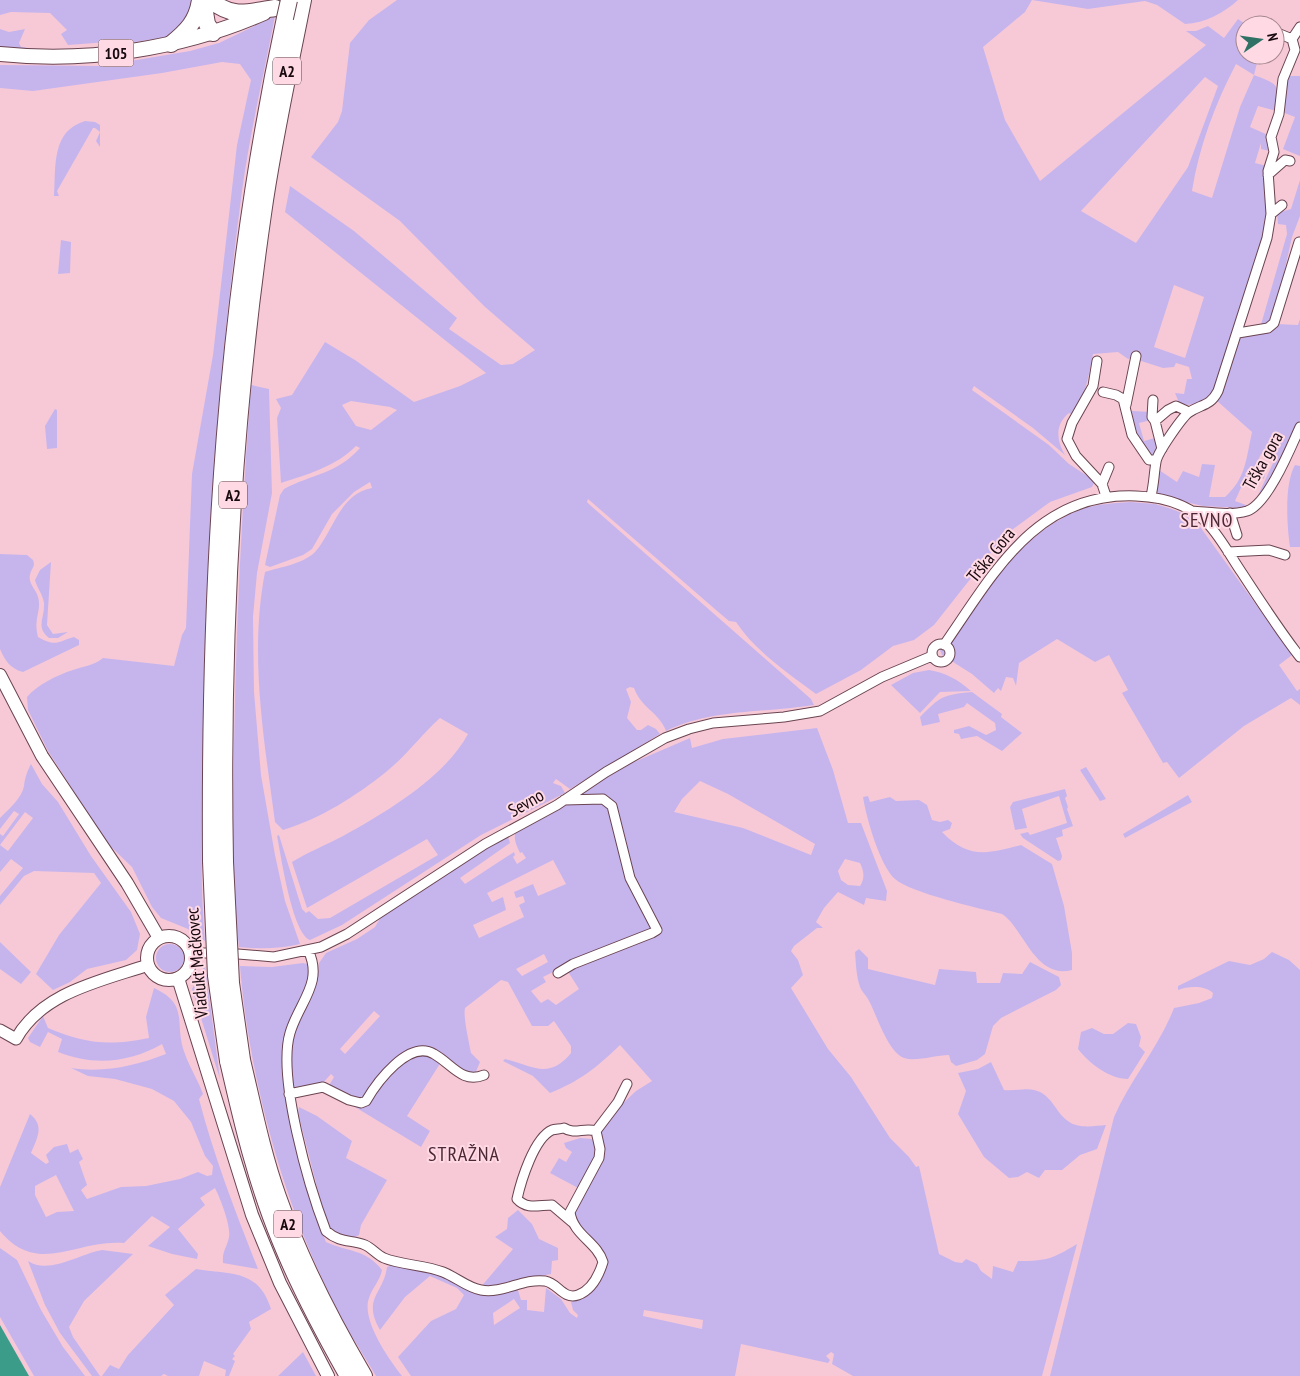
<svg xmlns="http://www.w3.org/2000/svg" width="1300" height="1376" font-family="'PT Sans Narrow',sans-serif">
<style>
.green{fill:#c6b5ed;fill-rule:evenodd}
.water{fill:#3c9c8a}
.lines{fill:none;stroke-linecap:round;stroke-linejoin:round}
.minor-casing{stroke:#6a4450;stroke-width:11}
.tertiary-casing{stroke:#6a4450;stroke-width:13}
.secondary-casing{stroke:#6a4450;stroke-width:14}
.primary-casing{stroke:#6a4450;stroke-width:16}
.motorway-casing{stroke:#6a4450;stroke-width:18}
.minor{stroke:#fff;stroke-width:9}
.tertiary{stroke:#fff;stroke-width:11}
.secondary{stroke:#fff;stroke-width:12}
.primary{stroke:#fff;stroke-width:14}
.motorway{stroke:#fff;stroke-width:16}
.motorway-bridge-casing{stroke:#6a4450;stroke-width:18;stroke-linecap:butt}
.motorway-bridge{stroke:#fff;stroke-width:16}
.labels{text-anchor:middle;stroke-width:4;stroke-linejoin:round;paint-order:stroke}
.shield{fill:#ffd9e4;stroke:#5d474e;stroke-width:1}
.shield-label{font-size:16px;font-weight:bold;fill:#18090e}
.street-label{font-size:18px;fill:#18090e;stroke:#ffd9e4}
.quarter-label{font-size:20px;letter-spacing:1px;fill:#4c2835;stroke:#ffd9e4}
</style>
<rect width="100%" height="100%" fill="#f7c9d7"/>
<!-- green -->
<path class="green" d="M0,0H196V10L168,37L109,46L108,42L68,45L61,34L67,30L50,13L11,12L0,15Z
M397,0H1238C1224,13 1205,23 1185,24L1157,5L1145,1L1088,9L1032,0L1025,12L983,47L1005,120L1040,181L1206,45L1186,31H1196L1208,26L1224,38L1238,19L1247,25H1245V55H1259L1254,75C1280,85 1279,84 1277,111L1258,106L1250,127L1268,135L1267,146L1270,151L1261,149V143L1255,163L1267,166L1268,212L1266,231L1218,385C1208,399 1198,406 1180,405L1175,393L1184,394L1187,379H1192L1189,367L1176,363L1174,367L1163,368L1138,360L1135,352L1133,358L1128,359L1118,352L1093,354C1089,376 1085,395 1074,415L1069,413C1055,424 1056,440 1065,455L1033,428L974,386L972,390L1049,445L1069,464L1095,481L1092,487L1050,502L1005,535L934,625L914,640L893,646L861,670L816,694C788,673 756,652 736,622L729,621L716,610L588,499L587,502L590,505L811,699L814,705C764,713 711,709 666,731C659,712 641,708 634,688L630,687L626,689L631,702L627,718L637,730H641L648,725L656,729L660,734L570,789L556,779L553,783L561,786L565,793L481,835L342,925L310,940C292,933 281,855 277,836L279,835L302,909L306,913L309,911L318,919L330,918L438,855L427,839L307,908L292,862C308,852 326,845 343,836C385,813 445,777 468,734L440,718C421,735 406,756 386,772C356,796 320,819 283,830L275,822C264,739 249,655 265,572C280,567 303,564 315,552C334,531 339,494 372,488L370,482L354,492L332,514L312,549L303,555L270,567L265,565L280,495L284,489C312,474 337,474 360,448L356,446C335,467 308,474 281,483L277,418L281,408L276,399L292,395L325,342L355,360L414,402L460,386L486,373L285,212L290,186L354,231L457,318L449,329L501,365L513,364L535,350L484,306L400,221L311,157L338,122L342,111L350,43L369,20ZM1236,64L1254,75L1240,107L1212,198L1192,191C1199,147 1215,104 1236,64ZM1205,77L1218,86L1188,167L1136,243L1081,211ZM1174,285L1204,297L1185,358L1154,347ZM351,401L390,407L397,410L371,430L356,426L342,405Z
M275,16C264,74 250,132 242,191C218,374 204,560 203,745C203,811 199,876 205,941L188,929L161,918L152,907L132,867L107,843L48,751L28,710L27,697C37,685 57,675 73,670C84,666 93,666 103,658L174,666L182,635L186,628L192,474L213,355L237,145L251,80L240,64L222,62L162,73L33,91L0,88V65L101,66L190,51L219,43Z
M0,29L9,32L25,29L19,43L21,47L45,50L0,51Z
M1289,76H1300V156L1283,149L1295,117L1282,112L1286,78Z
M85,121L95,122L100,125V147L96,141L100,132L95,128H93L57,191L59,196H54C56,167 51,131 85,121Z
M1300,180V216L1292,237L1276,309L1268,325L1260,328L1287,234L1286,225L1278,224L1277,213L1291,209Z
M61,240L71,242L70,273L58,274Z
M1300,319V420L1261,495L1254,504L1274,461L1261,454L1254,469L1265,474L1264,479L1253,474L1249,483L1244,481L1235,501L1246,505L1241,508L1203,506L1155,495L1159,470L1177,482L1183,471L1199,477L1202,464L1215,465L1209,497H1225C1246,478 1246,459 1252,432L1216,400L1241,336L1276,324L1298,325Z
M251,385L269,389L272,493L257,573L253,617L254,692L261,775L275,855L285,901L300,944C279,949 260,949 239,947C231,881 233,812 234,746C236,625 242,506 251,385Z
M55,409L57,410V448L47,449L45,426Z
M1132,411L1151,412V420L1139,423L1144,441L1155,438L1159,449L1155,455H1147L1133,428Z
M1295,465L1300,466V547H1290C1287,526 1284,484 1295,465Z
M1130,502L1155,504L1172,509L1184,514L1201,528L1292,655L1279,665L1297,691L1300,689V705L1291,698L1244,726L1179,778L1167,762L1163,763L1122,693L1128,690L1109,655L1095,662L1057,639L1019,663L1016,686L1013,678L1006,677L1001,691L998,688L994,693L972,674L942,655L940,650L950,645C984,593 1023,529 1085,508C1099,504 1116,503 1130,502Z
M0,554L27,555L33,560C36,567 31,568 30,575C28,584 36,589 38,597C42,611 33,618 38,637C56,647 57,642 74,637L79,640V645L23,672C11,669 5,661 0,649Z
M51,562L47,625L53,634L68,632L58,638H49C35,627 45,618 44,603C43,595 37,588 35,580L40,570Z
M929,670C946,673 957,679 971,691L940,692L920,713L891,685L913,673Z
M972,692L1002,714L1001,717L1022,733L1002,751L977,736L961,739L959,734L954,733V730L969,726L986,735L996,730L995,723L967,703L964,707L938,714L940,722L922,726L920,717C941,696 942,695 972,692Z
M817,728L833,770L848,823H861L887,891L886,901L866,898L864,905L838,892L824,908L816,922L823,928H817L794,946L791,951L798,960L803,975L791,988L828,1049L851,1077L890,1138L909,1157L916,1167L919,1166L939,1254L955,1262L962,1263L966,1259L977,1264L981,1271L992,1279L993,1266L1013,1272L1018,1261C1047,1261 1052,1259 1077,1244L1042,1376H853L832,1364L834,1354L831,1352L826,1356L830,1360L828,1363L741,1344L735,1376H411L398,1357L431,1321L456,1309L464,1295L457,1288L430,1276L405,1297L380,1330C362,1298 383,1295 387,1267L397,1263C411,1267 426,1269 439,1275C475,1290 475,1301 517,1287L521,1300H527V1310L544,1312L546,1288L561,1299L570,1313L577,1318L578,1315L573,1310L571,1302C584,1297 593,1292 601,1279C623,1244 572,1243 574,1215L600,1159L602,1153L600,1130L620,1106L636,1091L652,1081L620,1045C596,1068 580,1081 550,1093L533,1076L503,1061L505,1059C533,1066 549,1080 571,1053V1046L554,1021L548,1026H532L508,982L501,980L465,1008C463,1017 469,1042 471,1053L480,1062L475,1074C453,1082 438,1035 406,1053C389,1064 376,1083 364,1099L355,1101L328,1087L334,1077L331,1074L322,1084L299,1090L293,1086L290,1070L294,1033L318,974L319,963L326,953L357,939L375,927L382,915L493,842L507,834L510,843L460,878L465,884L514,852L515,855L513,857L517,864L526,858L522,852L520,853C516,844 513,839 516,830C535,822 595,780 610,809L632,890L654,928L652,931L569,964L543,977L546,982L531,991L541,1003L548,999L556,1005L579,989L567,970L661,930L659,925L634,885L614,806L606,798L578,797L576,795L632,763L690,738L692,748L723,739ZM700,781L728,794L815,844L811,855L743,828L674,812L682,799ZM845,859L860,863C864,871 865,879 860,886L848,885L841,880L838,871ZM553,860L566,884L538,896L533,884L514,892L516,898L523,896L525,902L519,905L524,917L479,938L473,925L506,910L503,897L492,902L487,893ZM544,954L548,962L522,976L516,969ZM374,1011L380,1016L345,1054L340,1049ZM514,1299L520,1308L494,1325L493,1313ZM644,1310L703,1320L702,1329L643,1316Z
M31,764L42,784L58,802L91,856L131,912L140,934L137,950L126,960L87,969L70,982L53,990L36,974L59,935L101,883L94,873L34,871L24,876L0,905V896L23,868L11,859L0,872V834L3,836L19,814L14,811L0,829V818C8,810 22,798 24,786C25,777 27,772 31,764ZM25,812L33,818L8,851L0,845Z
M1086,767L1106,799L1100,801L1080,770Z
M1065,789L1067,796L1065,798L1068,807L1067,809L1073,826L1062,830L1063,836L1056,838L1062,856L1061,860L1058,861L1023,838L1020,834L1028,832L1030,835L1067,823L1059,796L1022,809L1027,828L1015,830L1010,807L1013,802Z
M1188,795L1192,802L1125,838L1123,834Z
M868,796L870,802L890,797L896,801L919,800L927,805L932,820L940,822L948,820L952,823L950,829L942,832C968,859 988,854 1021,845L1052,864L1064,906L1072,953V970C1035,980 1023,927 1002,914C978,908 911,893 895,879C880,866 866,817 863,797Z
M0,942L31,972L21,984L0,969Z
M156 958a14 14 0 1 1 28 0a14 14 0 1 1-28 0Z
M859,949L868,958V969L935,985L939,969L976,972L977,983H1000L1003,973L1022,974L1030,962L1059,977L1061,985L1056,990L1001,1018L993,1026L985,1054L977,1060L956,1066L951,1062L949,1055C936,1055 916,1062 904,1058C887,1051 877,1015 868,999C866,995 862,992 860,987C856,975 856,964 855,952Z
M1272,952L1289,960L1300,970V1376H1050L1114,1117C1131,1078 1159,1047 1174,1008L1199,1003L1212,998L1213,993C1205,985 1188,986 1178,990V986L1229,961L1250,965L1264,959Z
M303,963L311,965V976C303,996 292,1016 286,1036C272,1083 311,1194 326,1242C348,1252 366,1249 382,1270C380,1281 372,1288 369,1298C361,1320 389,1359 402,1376H376C363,1354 349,1333 338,1311C285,1210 249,1079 240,966L272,967Z
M205,965L220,1079L192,989Z
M154,988C191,1005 173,1024 185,1054C190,1068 198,1080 203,1094L199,1099C214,1157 236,1213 258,1269L223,1263C222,1250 227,1248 229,1237C231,1225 220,1198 215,1188L200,1198L205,1205L178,1229L198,1254L197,1259L172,1254L148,1246L170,1227L152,1216L124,1243C75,1239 38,1277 0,1231V1187L30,1114C45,1126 37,1138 31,1153L46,1164L49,1162L46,1155L54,1147L67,1144L70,1153L78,1149L83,1159L79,1162L87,1185L81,1190L87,1199L121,1187L146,1186L180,1179L198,1172L207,1176L212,1175L213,1166L205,1156L191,1122L174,1101L152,1089L115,1079L88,1076L71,1068C104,1073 135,1066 166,1054L162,1044C129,1063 93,1066 58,1052L62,1039L48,1032L40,1047L30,1042L28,1038L43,1016L48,1028C86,1044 109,1046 149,1038L146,1017ZM56,1175L74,1211L57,1212L46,1217L35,1195V1186Z
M1128,1023L1136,1024L1141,1037L1139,1046L1145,1052L1128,1079C1109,1079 1089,1063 1078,1049L1081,1032L1092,1028L1104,1034H1113Z
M427,1054L441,1062L407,1116L430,1131L421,1147L355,1107L409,1057Z
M991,1062L1004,1090C1014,1091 1027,1088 1034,1090C1052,1094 1055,1112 1068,1121C1078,1129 1094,1126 1106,1125L1097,1149L1080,1155L1062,1170H1045L1039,1178L1027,1172L1018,1177L1009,1178L984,1157L958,1114L966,1091L958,1073L978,1069Z
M299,1107L317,1116L352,1141L346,1158L387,1180L361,1225L359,1235C346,1243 332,1234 326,1222L298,1113Z
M580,1138L592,1139C601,1157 588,1173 580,1189L550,1173L559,1158L566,1162L572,1152L566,1148L564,1143Z
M518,1210L532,1224L539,1239L558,1248V1260L552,1261L551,1274L480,1288L513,1249L495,1237L507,1229L508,1218Z
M0,1248L17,1260L41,1310L63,1347L85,1376H34L0,1317Z
M102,1250L133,1254L84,1301L69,1327L73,1337L100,1376H92L60,1333L45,1305L28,1261C49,1275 79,1254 102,1250Z
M196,1269C232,1275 258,1269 271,1309L249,1322L251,1329L233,1354L235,1356L232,1359L235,1361L229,1376H225L226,1370L204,1361L199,1376H168L164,1374L161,1376H102L110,1365L119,1369L128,1355L174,1305L165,1295Z
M303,1352L316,1376H278Z"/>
<!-- water -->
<path class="water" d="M0,1325L29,1376H0Z"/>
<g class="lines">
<!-- minor casing -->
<g class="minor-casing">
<path id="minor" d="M1292,39L1300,27
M1268,175L1285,160L1290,161
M1271,214L1282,205
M1238,333L1268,328L1274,323L1299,242
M1097,361L1093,386L1072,423L1067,439L1076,456L1102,484L1106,496
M1103,392L1116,395L1123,399L1132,435L1149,460H1156
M1153,400L1152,417L1155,421L1162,449
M1126,405L1136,356
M1155,421L1168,410L1176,406L1189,412
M1102,484L1109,467
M1151,496C1154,484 1154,473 1156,462C1157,453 1181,419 1188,413C1200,404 1210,407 1218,391L1267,238L1271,214L1268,171L1274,152L1271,137L1279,114L1283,79L1295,50L1292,39L1275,32
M1192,511C1209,512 1230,516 1247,511C1268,504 1291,447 1300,427
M1230,513L1237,535
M1228,552L1269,550L1285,555
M932 653a9 9 0 1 1 18 0a9 9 0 1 1-18 0Z
M944,645C994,573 1036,492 1136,496C1162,497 1189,504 1208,524C1221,538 1231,557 1242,573C1261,602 1279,630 1300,657
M308,950C324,983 299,1002 290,1033C277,1077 309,1187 326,1231C341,1244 351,1239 365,1245C372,1248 377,1255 384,1258C401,1265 425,1265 443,1272C456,1277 468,1288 481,1290C503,1294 523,1278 545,1281C558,1283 563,1300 578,1295C592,1290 599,1275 603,1262C597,1242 573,1235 570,1212L599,1158L600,1149L596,1131C584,1127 575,1135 564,1128C560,1129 555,1129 552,1130C534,1138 521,1181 517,1199C527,1210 539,1205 552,1205L572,1222
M191,953H226L274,957L321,947L347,934L485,844L557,805L606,772L665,738L689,729L713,723L784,717L820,711L882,677L932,656
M558,973L573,964L652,933L657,930L630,878L612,806L603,799L564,800
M289,1094L323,1087L349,1100L361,1103L366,1101C377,1082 409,1039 434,1054C452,1064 462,1084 484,1075
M596,1131L618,1102L627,1084"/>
</g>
<!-- tertiary casing -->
<g class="tertiary-casing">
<path id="tertiary" d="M0,1030L16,1039C42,992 101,981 148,965"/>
</g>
<!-- secondary casing -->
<g class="secondary-casing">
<path id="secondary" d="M0,675L42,756L127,883L159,938
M147 958a22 22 0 1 1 44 0a22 22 0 1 1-44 0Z
M178,978L252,1215L280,1283L328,1376"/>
</g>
<!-- primary casing -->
<g class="primary-casing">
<path id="primary" d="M0,54C89,63 182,49 264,13"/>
</g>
<!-- motorway casing -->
<g class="motorway-casing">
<path id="motorway" d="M203,0L207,24L213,33
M210,0C234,19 247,12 275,8
M171,44C187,31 197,21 200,0
M211,861C209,578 225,295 285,18
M225,862C221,645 232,428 263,214C273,142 289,71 303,0
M242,1060C253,1106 262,1152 278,1197C300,1260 330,1318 364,1376
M228,1061C242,1122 256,1182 280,1240C299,1287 323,1332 348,1376"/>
</g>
<!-- minor -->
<use href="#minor" class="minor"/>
<!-- tertiary -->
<use href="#tertiary" class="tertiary"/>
<!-- secondary -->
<use href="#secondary" class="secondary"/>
<!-- primary -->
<use href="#primary" class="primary"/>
<!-- motorway -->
<use href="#motorway" class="motorway"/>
<!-- motorway-bridge casing -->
<g class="motorway-bridge-casing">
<path id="motorway-bridge" d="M285,18L289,0
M211,861L216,976L228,1061
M225,862L231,983L242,1060"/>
</g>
<!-- motorway-bridge -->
<use href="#motorway-bridge" class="motorway-bridge"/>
</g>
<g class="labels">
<!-- shield labels -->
<g class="shield">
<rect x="98.5" y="39.5" width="35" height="27" rx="4"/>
<rect x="273" y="57.5" width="28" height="27" rx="4"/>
<rect x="219" y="481.5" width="28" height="27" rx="4"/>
<rect x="274" y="1210.5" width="28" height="27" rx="4"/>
</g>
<g class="shield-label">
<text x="116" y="59">105</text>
<text x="287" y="77">A2</text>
<text x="233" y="501">A2</text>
<text x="288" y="1230">A2</text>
</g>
<!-- street labels -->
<g class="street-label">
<text transform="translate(1263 461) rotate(-61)" y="6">Trška gora</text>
<text transform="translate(991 555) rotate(-51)" y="6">Trška Gora</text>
<text transform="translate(526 803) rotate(-30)" y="6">Sevno</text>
<text transform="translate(197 963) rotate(-95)" y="6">Viadukt Mačkovec</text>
</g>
<!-- quarter labels -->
<g class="quarter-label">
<text x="1207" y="527">SEVNO</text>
<text x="464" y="1161">STRAŽNA</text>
</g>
</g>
<!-- north arrow -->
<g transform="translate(1260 40) rotate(77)"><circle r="24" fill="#ffd9e4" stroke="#a3868e"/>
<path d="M0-4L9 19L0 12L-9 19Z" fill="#2f7265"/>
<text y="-8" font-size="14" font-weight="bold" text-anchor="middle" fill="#18090e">N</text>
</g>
</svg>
